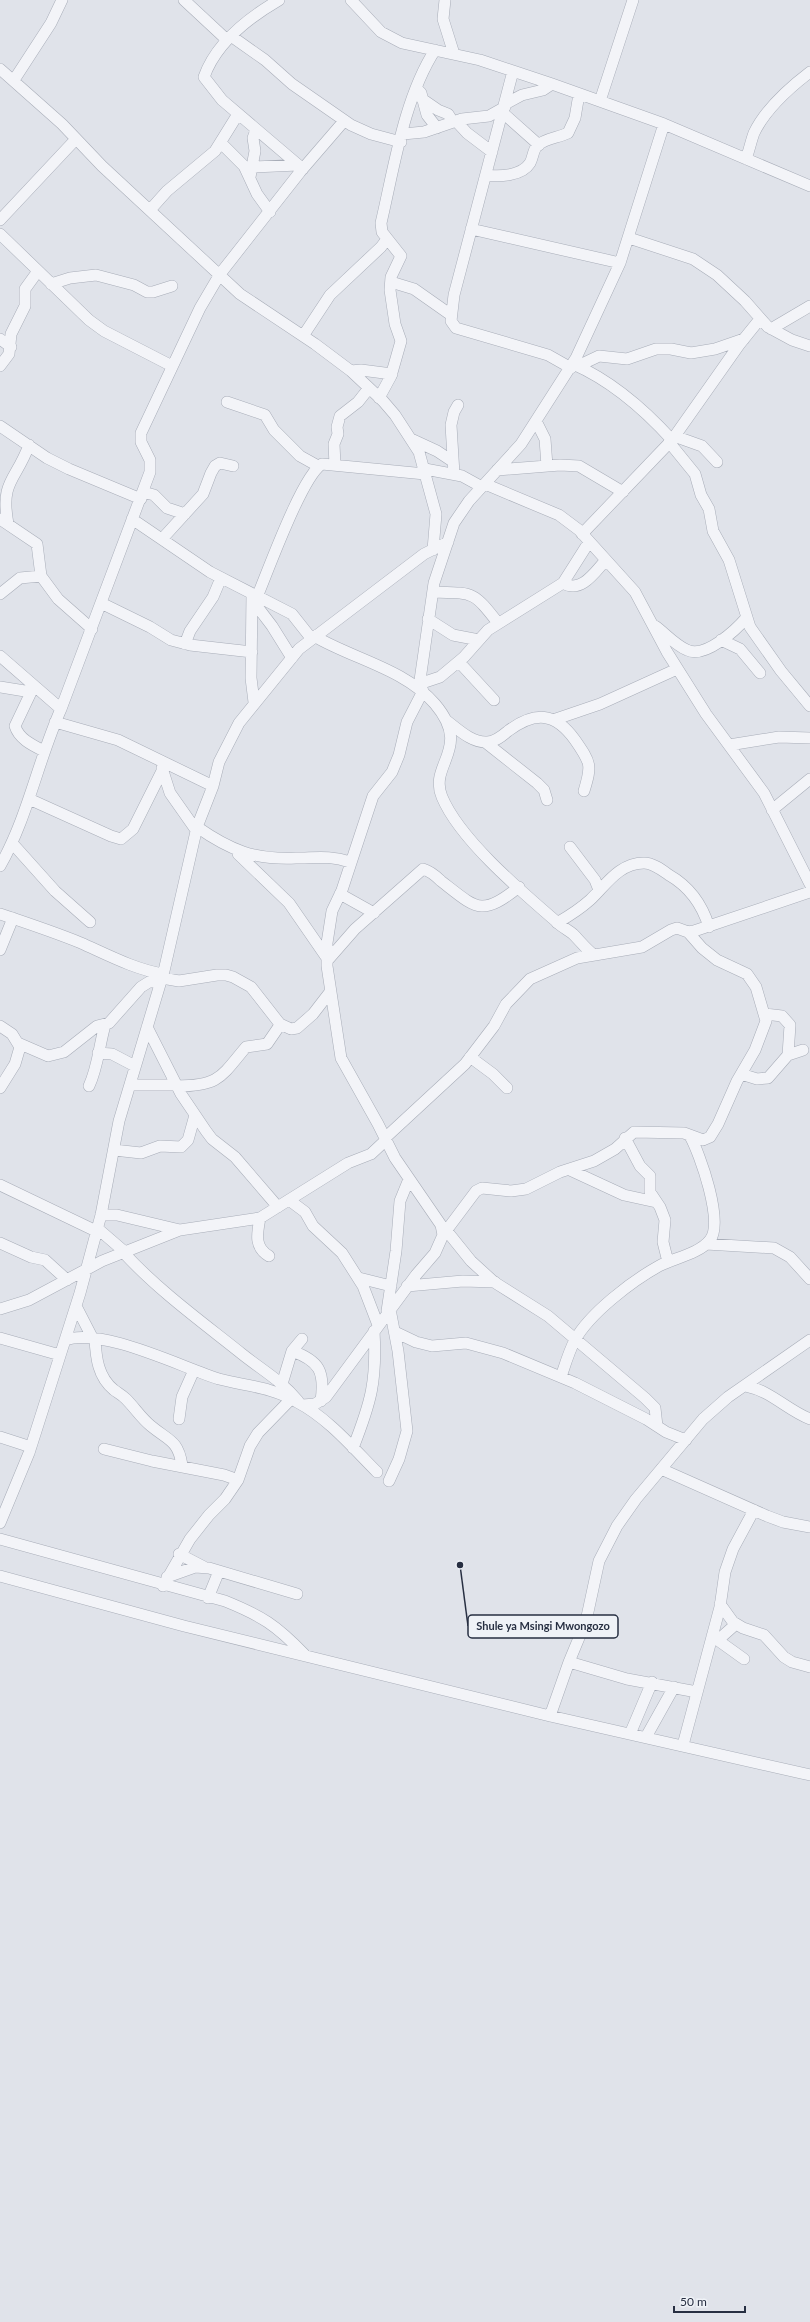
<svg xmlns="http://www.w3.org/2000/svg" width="810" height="2322" font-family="Lato,sans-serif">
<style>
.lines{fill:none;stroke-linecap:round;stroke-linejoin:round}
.minor-casing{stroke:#a8adb8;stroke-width:12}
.minor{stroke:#f3f4f8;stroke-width:11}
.leader{fill:none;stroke:#272f42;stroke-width:1.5}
.callout-dot{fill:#272f42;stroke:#eff2f7;stroke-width:1.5}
.callout{fill:#eff2f7;stroke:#272f42;stroke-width:1.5}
.callout-label{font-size:11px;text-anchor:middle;font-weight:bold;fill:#272f42}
</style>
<rect width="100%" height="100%" fill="#e0e3ea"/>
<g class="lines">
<!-- minor casing -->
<g class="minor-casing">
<path id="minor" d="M184,0L227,40
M279,0C248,18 216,43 204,77L222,100L303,169
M351,0L381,32L402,43L480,60L552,84L664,124L810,186
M445,0L443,19L454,54
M231,36L265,60L292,84L351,125L371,134L401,142
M0,69L62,124L102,166L240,294L315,344L351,371L383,401L395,415L419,452L436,514L433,550
M513,71L454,295L451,321L456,328L548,355L571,368
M14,80L51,23L62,0
M417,89L421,93L427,115L437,128
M422,99L438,110L448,114L453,122
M600,101L633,0
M505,104L522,95L543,90L552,84
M503,113L539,145
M456,121L467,133L492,152
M403,134L424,132L462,119L489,116L505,107
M221,143L244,166L257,194L270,212
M746,159C749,151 751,141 754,133C766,108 789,88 810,72
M252,167L298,165
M486,175C499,177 522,176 530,163C533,158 533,150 537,146C545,138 558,138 568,133L575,118L579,94
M250,177L255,151L253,138L256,130
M150,210L167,191L215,151L238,114
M0,220L76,139
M471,229L620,263
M0,234L89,320L104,331L172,366
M629,238L693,259L717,275L745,301L768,327L792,340L810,346
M391,282L414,289L451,315
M51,284L70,278L96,275L134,285L147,292H153L172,286
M771,329L810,306
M303,336L330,295L381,247L387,239
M0,339L11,347
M573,364C612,381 643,408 672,440
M0,366L9,354L11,334L25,306V289L38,271
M578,366L599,356L627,359L656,349H671L691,353L715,349L744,339
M351,371L361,370L392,374
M379,398L391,376L401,341L395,324L390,290L391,277L401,256L382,232L381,223C394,168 404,98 435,50
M227,402L265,415L274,430L300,456L318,466
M536,421L545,439L547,466
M0,426L47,458L69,469L141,499
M674,436L702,446L717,462
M411,439L437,451L452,461
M669,442L695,474L701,495L709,509L713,531L729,560L750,627L781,671L810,706
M335,465L334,444L338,434L337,427L340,416L358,402L369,388
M425,469L462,476L482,487
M497,470L560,465L579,466L623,492
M454,474L451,425L454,412L458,405
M485,484L559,515L579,530L635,592L667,652L706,714L764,793L810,884
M143,492L154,495L167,508L185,514
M0,519L37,544L41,576L58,599L92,629
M132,519L210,572L292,614L311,638
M8,524C0,480 16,481 29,445
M582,534L672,440L739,345L760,319
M162,539L203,494L211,473L215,466L220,463L233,466
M563,583C581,594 595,572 605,561
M433,592C474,593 473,591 498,623
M0,594L20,578L41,576
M252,594L251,678L254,702
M257,597C268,571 302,476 322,464L425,474
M253,601L272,626L292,658
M101,603L150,627L171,640L190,645L252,652
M428,619L453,635L479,640
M655,626C665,633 675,645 687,650C705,659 736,630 747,617
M314,636C353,659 405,669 435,704C473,749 428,764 442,797C460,840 522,892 558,923C562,927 568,930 573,934C580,941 586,949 594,955
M721,640L740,649L760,673
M185,644L190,631L213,597L221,578
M0,656L61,709
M459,662L494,700
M419,684L440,677L464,657L488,630L563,583L589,542
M34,686L15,726C19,739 32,745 44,751
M0,687L31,692
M419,687L434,583L454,523L469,501L521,444L576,358L620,263L664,124
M553,720L600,704L677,669
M447,721C459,730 472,743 487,742C495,742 502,736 508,731C535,711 555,712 575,740C591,763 592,765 584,791
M55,722L118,740L213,786
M485,742L537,783L544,790L547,800
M729,745L779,737L810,738
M162,768L170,793L196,830
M29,799L111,836L121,839L133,829L162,771
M772,810L810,779
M197,827C230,850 254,860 296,858C315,858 330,855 350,862
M12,843L55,891L90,922
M570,847L595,880L599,890
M238,854L289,903L327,958
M0,866C28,817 38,760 61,709L150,472V460L141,442V433L200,308L220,274L300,172L344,121
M340,894L374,913
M0,914C27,923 54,932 81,943C108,955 134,969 163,974
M557,923C569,916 580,909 590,900C606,885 619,863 644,863C653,863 662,870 669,875C690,887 702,904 709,927
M0,950L13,918
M327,961L355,929L423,869C430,871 436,876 441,881C477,909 481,917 519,887
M162,978L179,981L217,975H226L233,977L251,987L280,1024L291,1029L297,1028L313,1014L330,992
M765,1014L782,1016L790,1025L788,1055
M0,1026L12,1034L20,1047L15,1064L0,1088
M147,1027L181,1094L206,1131L212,1139L235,1157L278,1207
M18,1043L48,1056L64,1052L97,1026L109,1023L141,987L149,982L161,981
M98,1053L112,1054L135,1066
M470,1057L493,1074L507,1088
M741,1074L757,1079L768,1078L788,1055L803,1050
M130,1085H177
M89,1086C98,1067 99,1046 105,1025
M177,1086C219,1086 221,1077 246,1047L267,1044L280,1025
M385,1138L465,1064L494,1026L506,1004L530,979L577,958L642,947L671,930L677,928L688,932L694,931L810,892
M625,1138L640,1166L650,1176V1192L660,1207L665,1220L663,1242L668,1262
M114,1150L141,1153L160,1146L181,1147L188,1140L195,1115
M570,1170L624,1195L656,1202
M0,1185L96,1231
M289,1200L305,1212L313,1226L342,1253L363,1286L378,1325
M101,1215H117L180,1230
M260,1218C257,1234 254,1247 269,1256
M97,1228L126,1253
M446,1230L471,1261L494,1282L548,1316L645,1398L655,1408L657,1426
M443,1235L476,1191L482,1188L511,1191L526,1189L560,1172L594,1161L615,1149L634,1132L684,1133L703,1140L710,1137L718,1124L737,1081L755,1050L766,1021L756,987L747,974L717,960L702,948L688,932
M0,1243L31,1257L45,1260L67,1280
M706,1244L774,1248L790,1257L810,1279
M124,1253C159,1291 202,1322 242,1354C262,1370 282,1381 298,1401
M359,1278L391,1286
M407,1286L463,1281L495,1282
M76,1306L93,1339
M0,1309L29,1300L102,1261L180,1230L260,1218L348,1163L371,1154L386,1140
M387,1311L396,1251L400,1201L409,1179
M395,1332L416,1342L432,1346L466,1343L503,1353L575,1383L646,1419L666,1432L686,1440
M0,1338L60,1355
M95,1339C96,1358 98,1377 114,1390C118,1393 122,1395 126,1399C135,1408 141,1418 151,1426C169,1441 178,1440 182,1465
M65,1340C102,1327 181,1367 219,1379C246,1386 272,1387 297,1402C328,1418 353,1448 377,1472
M292,1351C320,1361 325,1372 321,1401
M561,1377C565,1365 569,1351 575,1340C590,1313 632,1281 659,1266C674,1258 699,1254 710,1240C724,1222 700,1154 690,1136
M282,1384L292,1351L302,1339
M746,1386C771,1391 787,1410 810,1419
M303,1405L315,1404L326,1397L416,1275L435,1253L443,1235L441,1225L395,1158L378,1124L341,1058L327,966V943L332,911L342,890L373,796L392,772L399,755L407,722L423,691
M179,1419L182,1397L194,1370
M0,1437L31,1447
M353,1448C371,1402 377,1381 374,1331
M104,1449L152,1461L224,1475L238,1480
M661,1469L767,1516L783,1522L810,1527
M389,1481L399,1459L407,1431L398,1351L390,1309
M0,1523L29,1453L80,1293L101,1215L119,1121L164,971L197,827L213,786L219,762L239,723L299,649L424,554L448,542
M0,1539L225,1601C262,1616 276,1625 304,1654
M179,1554L204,1567
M0,1576L184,1626L550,1716L810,1775
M167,1577L195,1567L209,1568L297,1594
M163,1586L190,1539L209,1515L225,1499L238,1480L250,1446L258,1433L291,1399
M208,1598L219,1571
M720,1604L733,1622L743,1628L764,1635L784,1657L792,1662L810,1667
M712,1636L744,1659
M718,1640L736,1624
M569,1662L627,1679L697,1692
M550,1716L569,1662L586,1621L599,1561L617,1526L636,1499L703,1419L728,1397L810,1340
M630,1734L652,1682
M646,1737L674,1687
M683,1745L720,1607L725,1572L733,1549L754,1510"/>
</g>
<!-- minor -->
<use href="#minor" class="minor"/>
</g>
<!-- callouts -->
<path class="leader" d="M460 1565L468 1626"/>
<circle class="callout-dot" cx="460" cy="1565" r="4"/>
<rect class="callout" x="468" y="1615" width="150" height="23" rx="4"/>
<g class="callout-label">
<text x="543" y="1630">Shule ya Msingi Mwongozo</text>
</g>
<!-- scale -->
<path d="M674 2306v6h71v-6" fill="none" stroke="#272f42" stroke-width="2"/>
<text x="680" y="2306" font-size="12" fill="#272f42" stroke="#eff2f7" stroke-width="3" paint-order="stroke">50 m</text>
</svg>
